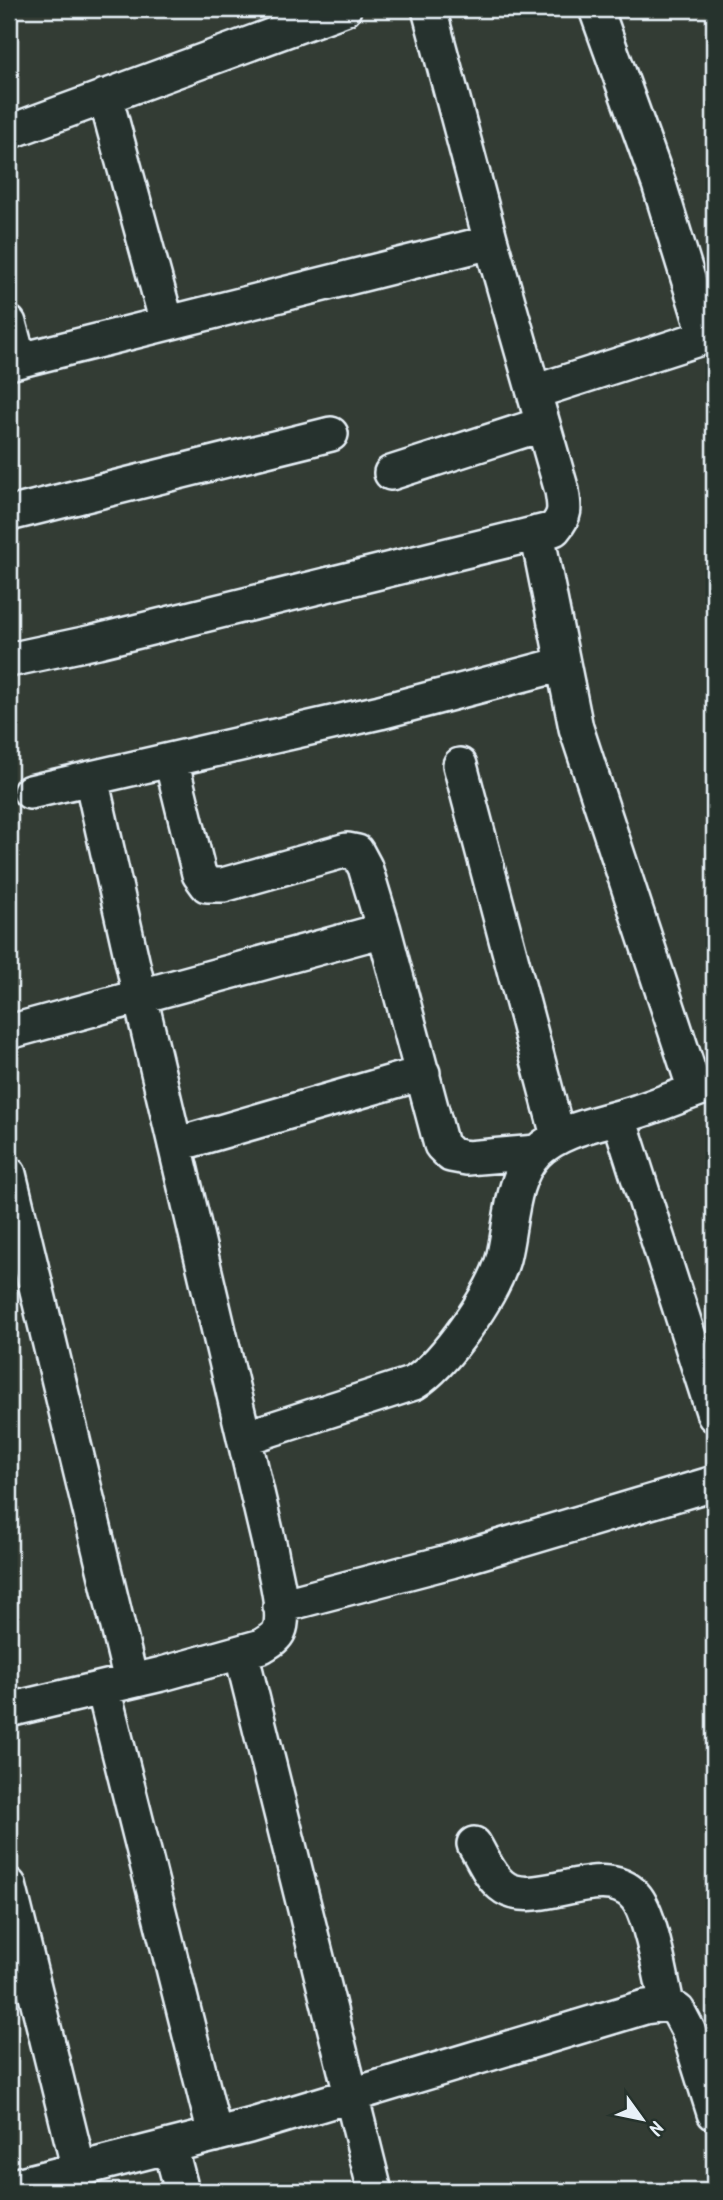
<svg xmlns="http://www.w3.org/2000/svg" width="723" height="2200" font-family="Kalam,sans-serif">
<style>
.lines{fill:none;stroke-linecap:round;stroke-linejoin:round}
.street-casing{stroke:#e8f1f8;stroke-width:38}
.street{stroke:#26332d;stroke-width:33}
</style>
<rect width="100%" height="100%" fill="#333c34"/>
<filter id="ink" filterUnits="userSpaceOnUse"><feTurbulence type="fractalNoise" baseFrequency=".0143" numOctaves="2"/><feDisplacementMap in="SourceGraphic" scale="14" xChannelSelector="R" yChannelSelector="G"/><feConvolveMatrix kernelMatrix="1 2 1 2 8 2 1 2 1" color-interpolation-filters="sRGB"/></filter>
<g filter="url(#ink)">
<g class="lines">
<!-- street casing -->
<g class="street-casing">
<path id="street" d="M596,9L659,184L706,337
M105,96L167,323
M9,132L344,9
M9,323L19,360
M9,363L491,242
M534,392L714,334
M391,473L543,424
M9,514L331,434
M537,533L576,728L695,1090
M9,660L98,641L554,529C566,515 565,509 562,491L491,242L429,9
M171,760L199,874L207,885H223L347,850L357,852L365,867L384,930L441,1145L451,1155L467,1158L537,1152
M460,765L558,1136
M30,792L380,712L563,664
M9,1032L384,930
M619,1118L714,1415
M175,1145L423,1073
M9,1174L131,1681
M244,1438L414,1383C445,1364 493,1294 503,1259C512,1224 510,1180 536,1153C562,1127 605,1123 639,1111C664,1103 689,1092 714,1084
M280,1606L451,1561L714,1483
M241,1652L375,2191
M103,1688L215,2135
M9,1710L162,1674L262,1646C268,1642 276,1638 279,1631C287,1614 274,1571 271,1552L140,996L91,778
M474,1844C482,1857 489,1875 501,1885C533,1913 602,1859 635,1896C651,1913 661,1979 667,2004
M9,1885L79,2170
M170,2146L182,2191
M9,2187L249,2126L645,2007L667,2004L678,2011L688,2030L714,2113"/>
</g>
<!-- street -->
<use href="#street" class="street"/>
</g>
</g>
<!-- margin -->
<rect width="723" height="2200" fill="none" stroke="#26332d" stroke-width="35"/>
<rect x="18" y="18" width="688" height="2165" fill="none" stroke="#e8f1f8" stroke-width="2.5" filter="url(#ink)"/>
<!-- north arrow -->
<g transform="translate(642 2119) rotate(123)" stroke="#26332d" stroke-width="5" paint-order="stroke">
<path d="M0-5L12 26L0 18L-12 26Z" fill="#e8f1f8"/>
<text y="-10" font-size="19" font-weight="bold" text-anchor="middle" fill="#e8f1f8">N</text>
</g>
</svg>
